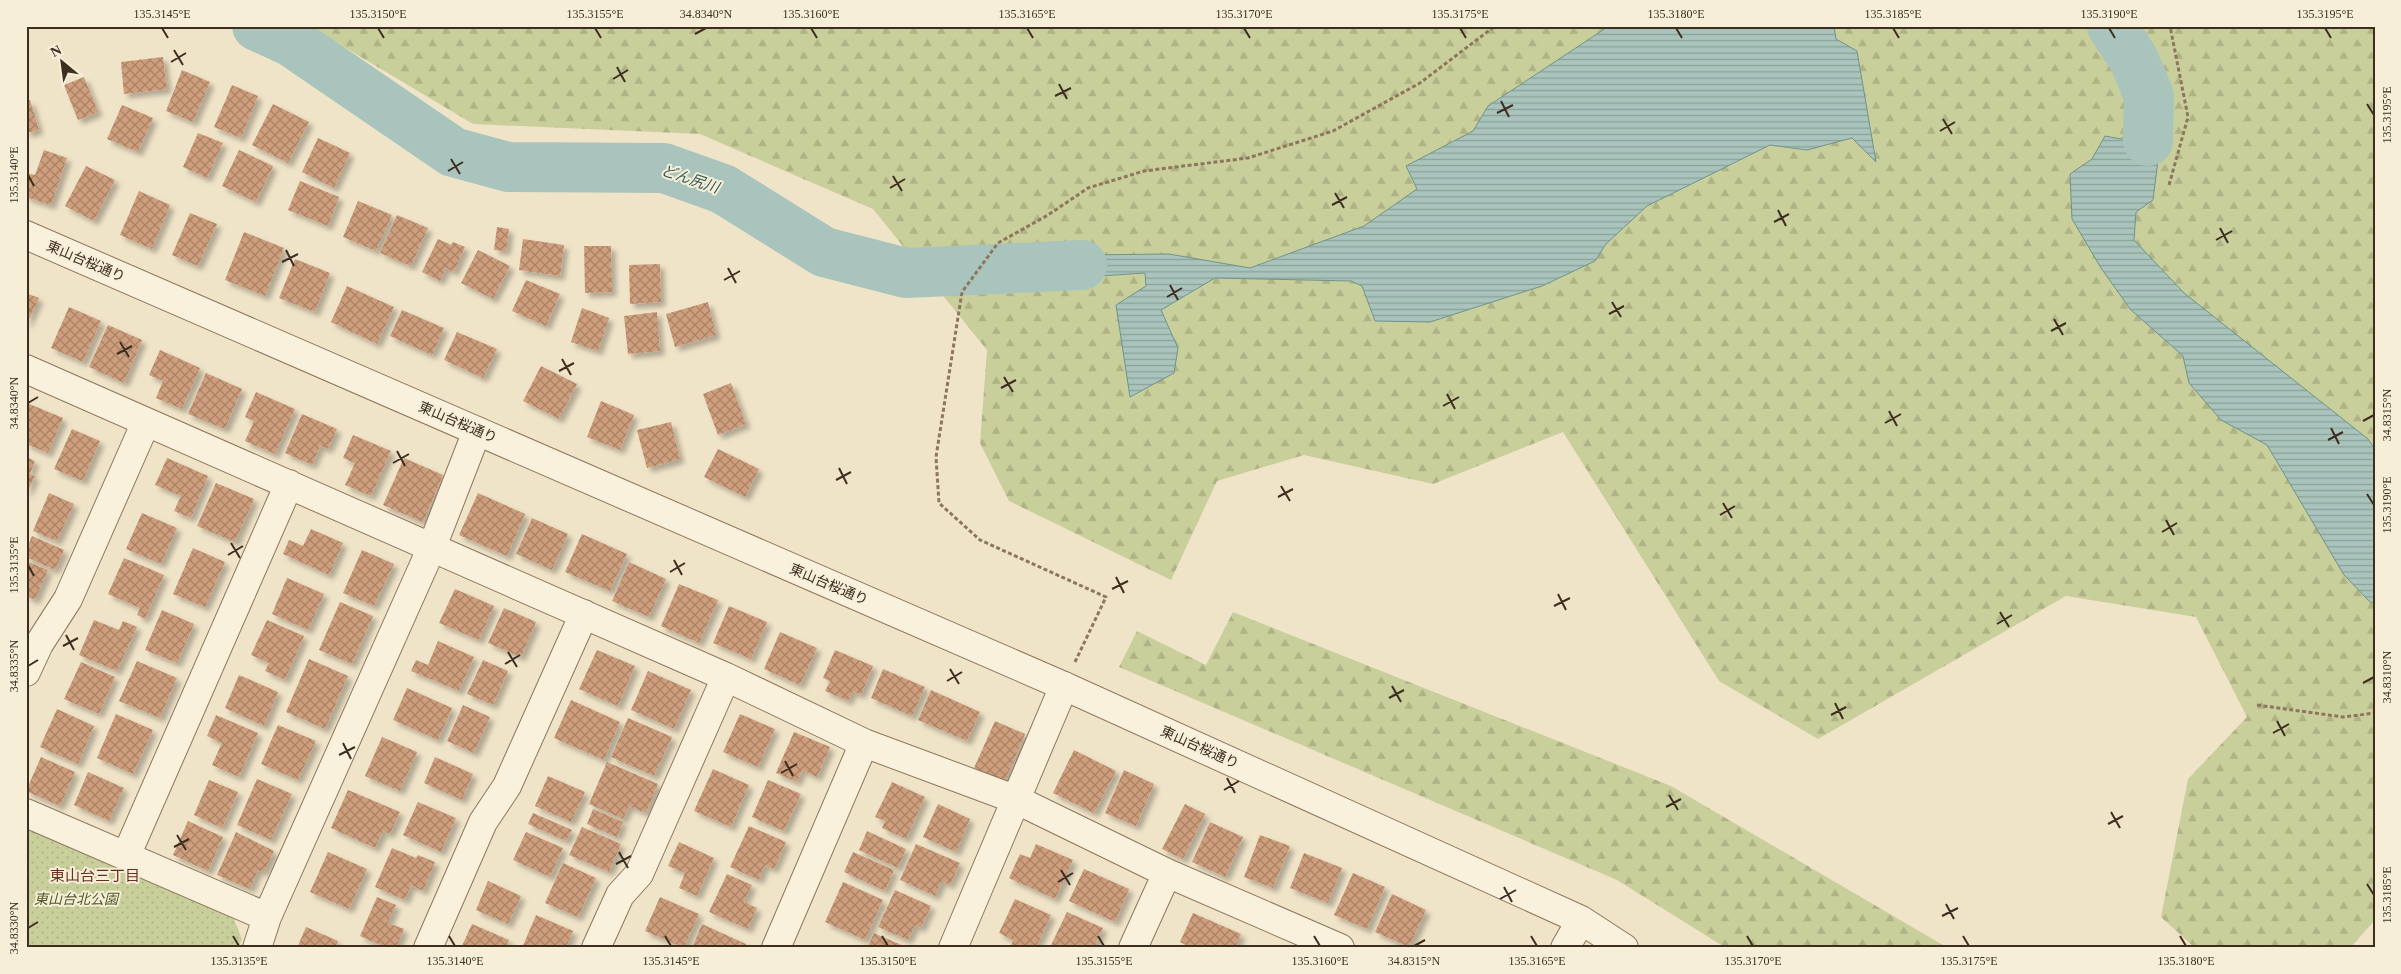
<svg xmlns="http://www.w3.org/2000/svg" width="2401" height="974" font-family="'Times New Roman','Noto Sans JP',serif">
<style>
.forest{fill:url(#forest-firs)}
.park{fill:url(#park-dots)}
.water{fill:url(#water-rules);stroke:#6f938a}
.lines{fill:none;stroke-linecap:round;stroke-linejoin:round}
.river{stroke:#a9c4bc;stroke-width:50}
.building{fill:url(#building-cross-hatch);filter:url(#shadow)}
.minor-casing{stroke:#8d765c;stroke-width:30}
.tertiary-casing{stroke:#8d765c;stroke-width:30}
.path{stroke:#8d765c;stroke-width:3;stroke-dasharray:4 2.5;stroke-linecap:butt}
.minor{stroke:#faf1dc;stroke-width:28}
.tertiary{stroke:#faf1dc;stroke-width:28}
.ticks{fill:none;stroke:#3d2e20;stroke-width:2}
.labels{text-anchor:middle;stroke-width:4;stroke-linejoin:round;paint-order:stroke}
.street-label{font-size:14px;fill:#3d2e20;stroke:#f7eed8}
.park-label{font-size:14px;font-style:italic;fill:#4d5a26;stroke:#f7eed8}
.water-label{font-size:15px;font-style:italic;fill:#2f5d5a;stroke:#f7eed8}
.neighbourhood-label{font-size:15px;fill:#6b2e1e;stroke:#f7eed8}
.neatline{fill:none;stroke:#3d2e20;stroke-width:2}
.ticks-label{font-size:12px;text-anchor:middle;fill:#3d2e20}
</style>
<defs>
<pattern id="forest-firs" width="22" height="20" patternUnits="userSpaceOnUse" patternTransform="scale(1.25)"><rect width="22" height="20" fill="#c9cf9b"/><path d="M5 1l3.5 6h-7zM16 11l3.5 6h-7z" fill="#aeb285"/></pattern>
<pattern id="park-dots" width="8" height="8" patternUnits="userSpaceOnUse" patternTransform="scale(1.25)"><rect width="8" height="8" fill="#c9cf9b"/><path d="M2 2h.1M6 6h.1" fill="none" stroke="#aeb285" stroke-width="1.8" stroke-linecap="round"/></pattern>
<pattern id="water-rules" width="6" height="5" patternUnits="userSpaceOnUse" patternTransform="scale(1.25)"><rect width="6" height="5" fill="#a9c4bc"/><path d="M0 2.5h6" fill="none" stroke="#8ba098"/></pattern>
<pattern id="building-cross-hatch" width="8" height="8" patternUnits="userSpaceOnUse" patternTransform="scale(1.25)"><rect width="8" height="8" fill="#cf9f7d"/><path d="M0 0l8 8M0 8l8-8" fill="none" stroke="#a98266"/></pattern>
<filter id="shadow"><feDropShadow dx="4.5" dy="4.5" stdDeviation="2.5" flood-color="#0004"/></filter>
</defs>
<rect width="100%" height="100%" fill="#f0e4c8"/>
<!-- forest -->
<path class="forest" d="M309,26H1609L1488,106L1473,131L1406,166L1418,189L1364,226L1250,268L1169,254L1080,255L1085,277L1145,272L1146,286L1178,348L1160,310L1215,278L1351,281L1362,286L1375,321L1430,322L1542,286L1594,261L1606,244L1646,206L1770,145L1807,150L1852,138L1876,162L1857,51L1836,39L1834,26H2375V920L2350,948H2195L2161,917L2188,779L2247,717L2196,617L2066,596L1818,739L1719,681L1563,432L1433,484L1304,455L1217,481L1171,580L1009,501L980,443L987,350L873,209L700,134L473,124Z
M1233,612L1671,786L1948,948H1726L1617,880L1119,667L1137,631L1206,665Z"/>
<!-- park -->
<path class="park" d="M26,824L231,912L242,939L238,948H26Z"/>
<!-- water -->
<path class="water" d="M1609,26H1834L1836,39L1857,51L1876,162L1852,138L1807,150L1770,145L1647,206L1606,244L1595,261L1542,286L1430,322L1375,321L1362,286L1351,281L1215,278L1161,310L1178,348L1174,373L1130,397L1116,305L1146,286L1145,273L1085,277L1080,255L1169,254L1250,268L1364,226L1417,189L1406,166L1473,131L1488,106Z
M2133,131L2159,152L2153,200L2136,212L2134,240L2184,293L2368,439L2375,449V601L2371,603L2344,575L2267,445L2221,420L2189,383L2183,356L2130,309L2101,268L2072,219L2070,174L2092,159L2105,136L2121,139Z"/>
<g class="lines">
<!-- river -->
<path class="river" d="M257,26L292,42L453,152L508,167L664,168L723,189L824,252L906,273L1082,265
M2112,26L2134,60L2149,96L2148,141"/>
</g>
<!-- building -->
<path class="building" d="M163,57L167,89L124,94L121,62Z
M182,70L210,82L193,122L166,111Z
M84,77L98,112L78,120L64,85Z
M232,85L258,96L241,138L214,127Z
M30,100L39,130L26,133V101Z
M273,104L309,122L288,163L252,145Z
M122,105L153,118L138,152L107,139Z
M198,133L223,143L207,178L183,167Z
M318,138L350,153L334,188L302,172Z
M44,150L67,158L51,205L26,197V173L35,175Z
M239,150L273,166L256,202L222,186Z
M86,166L115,180L94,221L65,206Z
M300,181L339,197L328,226L288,210Z
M139,191L170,205L152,249L120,235Z
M358,201L392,215L376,251L343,237Z
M190,213L217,224L198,266L172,255Z
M397,215L428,228L411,266L380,253Z
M497,227L509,229L506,251L494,250Z
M244,232L284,248L265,296L225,280Z
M438,239L451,245L453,242L465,247L454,272L446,268L440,281L422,272Z
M523,239L564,245L560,276L519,270Z
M584,246H611L612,292L585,293Z
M478,250L510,266L493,299L461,283Z
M295,259L330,273L315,312L279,298Z
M660,264L661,302L630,304L629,265Z
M526,280L560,294L546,326L512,311Z
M347,286L394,307L377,344L331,322Z
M26,293L39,298L26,326Z
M708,302L716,335L675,347L666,314Z
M69,307L101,321L83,362L51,348Z
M582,308L609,318L598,351L571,342Z
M402,310L444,328L432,355L390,336Z
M657,312L660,351L628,354L624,316Z
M108,325L142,340L124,383L89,367Z
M457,332L497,349L483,378L444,360Z
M160,350L200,368L182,409L156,398L163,381L149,375Z
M541,366L577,384L559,419L523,401Z
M206,373L242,389L225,429L188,414Z
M731,383L746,424L718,435L703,394Z
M256,392L295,409L275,454L245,441L254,421L245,417Z
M601,401L634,415L620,450L587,437Z
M27,403L63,418L48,453L26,444L29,430L26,428Z
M302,414L337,429L328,449L320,446L312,465L285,453Z
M671,422L680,459L647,468L637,430Z
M72,429L100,441L83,481L54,469Z
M353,435L391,451L371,496L345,485L355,463L343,458Z
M718,449L759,469L745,497L704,477Z
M26,457L35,461L30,474L35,476L26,495Z
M167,458L208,476L191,518L174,511L181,496L155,485Z
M404,458L443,475L423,522L383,505Z
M216,483L254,499L235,542L197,526Z
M49,493L74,504L57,541L33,531Z
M478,493L525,514L507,556L459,535Z
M142,513L177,528L161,564L126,549Z
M532,518L568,534L552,570L516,554Z
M311,529L343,543L329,575L283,554L289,540L303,546Z
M582,534L627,554L610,591L565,572Z
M32,536L64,550L55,570L26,557V550Z
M193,548L225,562L205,607L173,594Z
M362,550L394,564L374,606L343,593Z
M124,558L164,575L145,619L137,615L140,608L108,594Z
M26,561L48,570L35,600L26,596Z
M629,562L666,579L649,617L612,601Z
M287,578L324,594L308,630L272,614Z
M679,584L718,600L699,643L661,626Z
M455,589L494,606L479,640L439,623Z
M340,602L373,616L352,664L319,650Z
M729,606L767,622L751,659L713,643Z
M504,608L536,622L521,657L488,643Z
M162,610L194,624L177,663L145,650Z
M94,620L119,630L123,621L137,627L117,671L79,655Z
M267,620L304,636L285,680L265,671L269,663L251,655Z
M780,632L817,648L800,685L764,669Z
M438,641L474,657L459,691L411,671L416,660L428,665Z
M597,650L635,666L618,706L579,689Z
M835,650L873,666L861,695L853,691L848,701L825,691L830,681L823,678Z
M309,659L348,676L325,729L286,712Z
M483,660L508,671L493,705L467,694Z
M137,661L177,678L160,718L119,701Z
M81,662L115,677L99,714L64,699Z
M883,669L925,687L912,716L871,698Z
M648,671L691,690L674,729L631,710Z
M239,675L278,692L264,726L225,708Z
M407,688L452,708L438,740L393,720Z
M931,690L980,712L967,741L918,720Z
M571,700L620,722L604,760L554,738Z
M463,705L490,717L474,753L447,741Z
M57,709L94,726L78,764L40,747Z
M116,714L153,730L133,774L97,758Z
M740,714L775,729L758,767L723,752Z
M216,715L258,733L239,777L212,765L222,743L207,736Z
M628,718L672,737L654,776L611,757Z
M995,721L1025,734L1005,781L974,768Z
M278,725L316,741L298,780L261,764Z
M794,732L830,747L817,777L802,770L797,782L776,773Z
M382,737L417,752L400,791L365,776Z
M1074,750L1116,771L1094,813L1053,793Z
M41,757L75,772L60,806L26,791Z
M435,757L473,774L462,800L424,783Z
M607,762L658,784L646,813L629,806L623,819L589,804Z
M713,769L749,785L731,827L694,811Z
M1124,770L1154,784L1136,826L1105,813Z
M88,772L124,788L109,821L74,805Z
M548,776L585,792L571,822L535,806Z
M257,779L292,794L271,840L237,825Z
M209,780L238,792L222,828L194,815Z
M768,780L801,794L784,831L752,817Z
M892,782L925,797L906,839L882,828L885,821L875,817Z
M348,790L400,812L390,834L383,831L375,848L331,828Z
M418,802L456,818L441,852L403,835Z
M938,804L970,819L956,852L923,837Z
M1185,804L1205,814L1183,859L1162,849Z
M593,809L623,822L617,837L587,824Z
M533,813L572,830L566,841L528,824Z
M188,821L223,837L208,871L173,855Z
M1210,822L1243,837L1225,877L1192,862Z
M749,826L786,842L774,869L765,865L759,880L730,867Z
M582,827L621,844L609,872L569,855Z
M867,831L906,849L898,868L859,850Z
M236,832L274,851L264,872L258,870L250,889L217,875Z
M526,832L563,848L550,877L513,860Z
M1260,835L1290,846L1273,888L1244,877Z
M679,842L714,858L697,896L679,888L685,873L668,866Z
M916,844L960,863L950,885L942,881L935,896L900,880Z
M1036,844L1073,860L1055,899L1009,878L1020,854L1030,858Z
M392,848L416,858L418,855L435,862L423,891L411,885L405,900L375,887Z
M328,852L367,869L349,909L310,892Z
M853,852L894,870L885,891L844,872Z
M1304,853L1342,868L1328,903L1290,888Z
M563,863L596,878L578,917L545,903Z
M1084,869L1129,889L1115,922L1069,901Z
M1353,873L1385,887L1367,929L1334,915Z
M727,874L752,885L744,902L757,908L748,929L709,912Z
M488,881L521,896L508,924L476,910Z
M843,882L883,900L865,940L825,922Z
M895,890L931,906L921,928L915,925L908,940L878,927Z
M1392,894L1426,910L1409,947L1375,932Z
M377,897L396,905L388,923L404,929L396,948H387L360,936Z
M660,897L699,914L684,948L645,931Z
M1015,899L1051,915L1036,948H1010L1013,940L999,933Z
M1067,912L1103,928L1094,948H1057L1051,945Z
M1193,913L1241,934L1235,948H1192L1180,942Z
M536,915L573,931L566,948H522Z
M472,924L509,940L505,948H461Z
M702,924L746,944L745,948H692Z
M306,927L338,941L335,948H297Z
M874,933L908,948H867Z"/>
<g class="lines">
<!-- minor casing -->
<g class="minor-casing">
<path id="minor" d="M26,369L726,677L864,743L1017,800L1167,873L1340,948
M26,672L39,644L68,599L146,422
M26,813L267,917
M126,856L289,484
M257,948L267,917L432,547L477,431
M428,948L483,822L507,786L584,614
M596,948L620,895L639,874L726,677
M776,948L864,743
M953,948L1064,686
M1133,948L1167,873"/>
</g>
<!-- tertiary casing -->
<g class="tertiary-casing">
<path id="tertiary" d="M26,235L1064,686L1581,920L1624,948
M1565,948L1581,920"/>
</g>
<!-- path -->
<path class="path" d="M2169,185L2188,117L2170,26
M1075,662L1106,597L980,540L939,503L936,457L962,292L998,243L1048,215L1088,188L1144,171L1248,158L1333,131L1420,83L1495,26
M2257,705L2343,717L2375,713"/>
<!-- minor -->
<use href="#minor" class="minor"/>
<!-- tertiary -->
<use href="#tertiary" class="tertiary"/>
</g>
<!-- ticks -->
<path class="ticks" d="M162,28L168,38M378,28L384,38M595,28L601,38M811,28L817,38M1027,28L1033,38M1244,28L1250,38M1460,28L1466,38M1676,28L1682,38M1893,28L1899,38M2109,28L2115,38M2325,28L2331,38M695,34L706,28M174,50L183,65M171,62L186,53M617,67L625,82M613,79L628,70M1059,84L1067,99M1055,96L1071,88M1501,101L1509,117M2367,104L2374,115M1497,113L1513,105M1943,119L1952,134M1940,131L1955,122M451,159L460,174M448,171L463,162M28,175L34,186M893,176L902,191M890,188L905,179M1335,193L1344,208M1332,205L1347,197M1778,210L1786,226M1774,222L1789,214M2220,228L2228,243M2216,240L2232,231M286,250L294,266M282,262L298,254M728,268L736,283M724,280L740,271M1170,285L1178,300M1167,297L1182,288M1612,302L1621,317M1609,314L1624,306M2054,319L2063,335M2051,331L2066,323M120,342L129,357M117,354L132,346M562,359L571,375M559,371L574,363M1004,377L1013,392M1001,388L1016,380M1447,394L1455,409M28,403L38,397M1443,406L1459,397M1889,411L1897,426M2363,421L2374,415M1885,423L1901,414M2331,428L2339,444M2328,440L2343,432M397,451L405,466M393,463L409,454M839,468L847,484M836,480L851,472M1281,486L1290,501M2367,494L2374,505M1278,497L1293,489M1723,503L1732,518M1720,515L1735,506M2166,520L2174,535M2162,532L2177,523M231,543L240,558M228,555L243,546M674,560L682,575M28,565L34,576M670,572L685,563M1116,577L1124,593M1112,589L1128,581M1558,594L1566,610M1554,606L1570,598M2000,612L2009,627M1997,624L2012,615M66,635L74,650M63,646L78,638M508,652L517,667M505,664L520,655M28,666L38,660M950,669L959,684M947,681L962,672M2363,683L2374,677M1392,686L1401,702M1389,698L1404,690M1835,703L1843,719M1831,715L1846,707M2277,721L2285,736M2273,733L2289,724M343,743L351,759M339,755L355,747M785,761L793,776M781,773L797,764M1227,778L1235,793M1224,790L1239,781M1669,795L1678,810M1666,807L1681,799M2111,812L2120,828M2108,824L2123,816M177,835L186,850M174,847L189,839M619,852L628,868M616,864L631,856M1061,870L1070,885M1058,882L1073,873M2367,884L2374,895M1504,887L1512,902M1500,899L1516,890M1946,904L1954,919M1942,916L1958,908M28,928L38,922M233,936L239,946M449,936L455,946M665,936L671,946M882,936L888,946M1098,936L1104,946M1314,936L1320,946M1531,936L1537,946M1747,936L1753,946M1963,936L1969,946M2180,936L2186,946M1414,946L1425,940"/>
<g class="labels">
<!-- street labels -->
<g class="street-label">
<text transform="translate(86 261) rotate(23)" y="5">東山台桜通り</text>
<text transform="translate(458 422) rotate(23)" y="5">東山台桜通り</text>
<text transform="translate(829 584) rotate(23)" y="5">東山台桜通り</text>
<text transform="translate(1200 747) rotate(24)" y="5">東山台桜通り</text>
</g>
<!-- park labels -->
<g class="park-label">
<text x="76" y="904">東山台北公園</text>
</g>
<!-- water labels -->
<g class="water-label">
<text transform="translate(690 179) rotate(18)" y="5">どん尻川</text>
</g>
<!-- neighbourhood labels -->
<g class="neighbourhood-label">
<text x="95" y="881">東山台三丁目</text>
</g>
</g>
<!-- border -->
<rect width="2401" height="974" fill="none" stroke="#f7eed8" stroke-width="55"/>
<!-- north arrow -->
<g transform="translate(62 62) rotate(331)" stroke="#f7eed8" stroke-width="4" paint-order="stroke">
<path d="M0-4L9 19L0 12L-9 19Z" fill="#3d2e20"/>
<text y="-8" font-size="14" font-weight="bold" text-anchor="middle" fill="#3d2e20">N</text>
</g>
<rect x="28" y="28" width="2346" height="918" class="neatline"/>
<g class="ticks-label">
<text x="162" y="18">135.3145°E</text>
<text x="378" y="18">135.3150°E</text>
<text x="595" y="18">135.3155°E</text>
<text x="706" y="18">34.8340°N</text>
<text x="811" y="18">135.3160°E</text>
<text x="1027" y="18">135.3165°E</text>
<text x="1244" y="18">135.3170°E</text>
<text x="1460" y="18">135.3175°E</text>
<text x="1676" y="18">135.3180°E</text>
<text x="1893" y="18">135.3185°E</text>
<text x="2109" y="18">135.3190°E</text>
<text x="2325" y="18">135.3195°E</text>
<text transform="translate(2387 115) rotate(-90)" y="4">135.3195°E</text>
<text transform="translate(14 175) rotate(-90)" y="4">135.3140°E</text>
<text transform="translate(14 403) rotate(-90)" y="4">34.8340°N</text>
<text transform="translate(2387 415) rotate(-90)" y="4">34.8315°N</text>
<text transform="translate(2387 505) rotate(-90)" y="4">135.3190°E</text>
<text transform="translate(14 565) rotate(-90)" y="4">135.3135°E</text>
<text transform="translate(14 666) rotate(-90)" y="4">34.8335°N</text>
<text transform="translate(2387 677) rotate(-90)" y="4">34.8310°N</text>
<text transform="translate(2387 895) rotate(-90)" y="4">135.3185°E</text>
<text transform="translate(14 928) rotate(-90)" y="4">34.8330°N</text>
<text x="239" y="965">135.3135°E</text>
<text x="455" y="965">135.3140°E</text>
<text x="671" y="965">135.3145°E</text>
<text x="888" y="965">135.3150°E</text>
<text x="1104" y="965">135.3155°E</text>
<text x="1320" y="965">135.3160°E</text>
<text x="1414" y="965">34.8315°N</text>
<text x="1537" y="965">135.3165°E</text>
<text x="1753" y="965">135.3170°E</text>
<text x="1969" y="965">135.3175°E</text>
<text x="2186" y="965">135.3180°E</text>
</g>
</svg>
